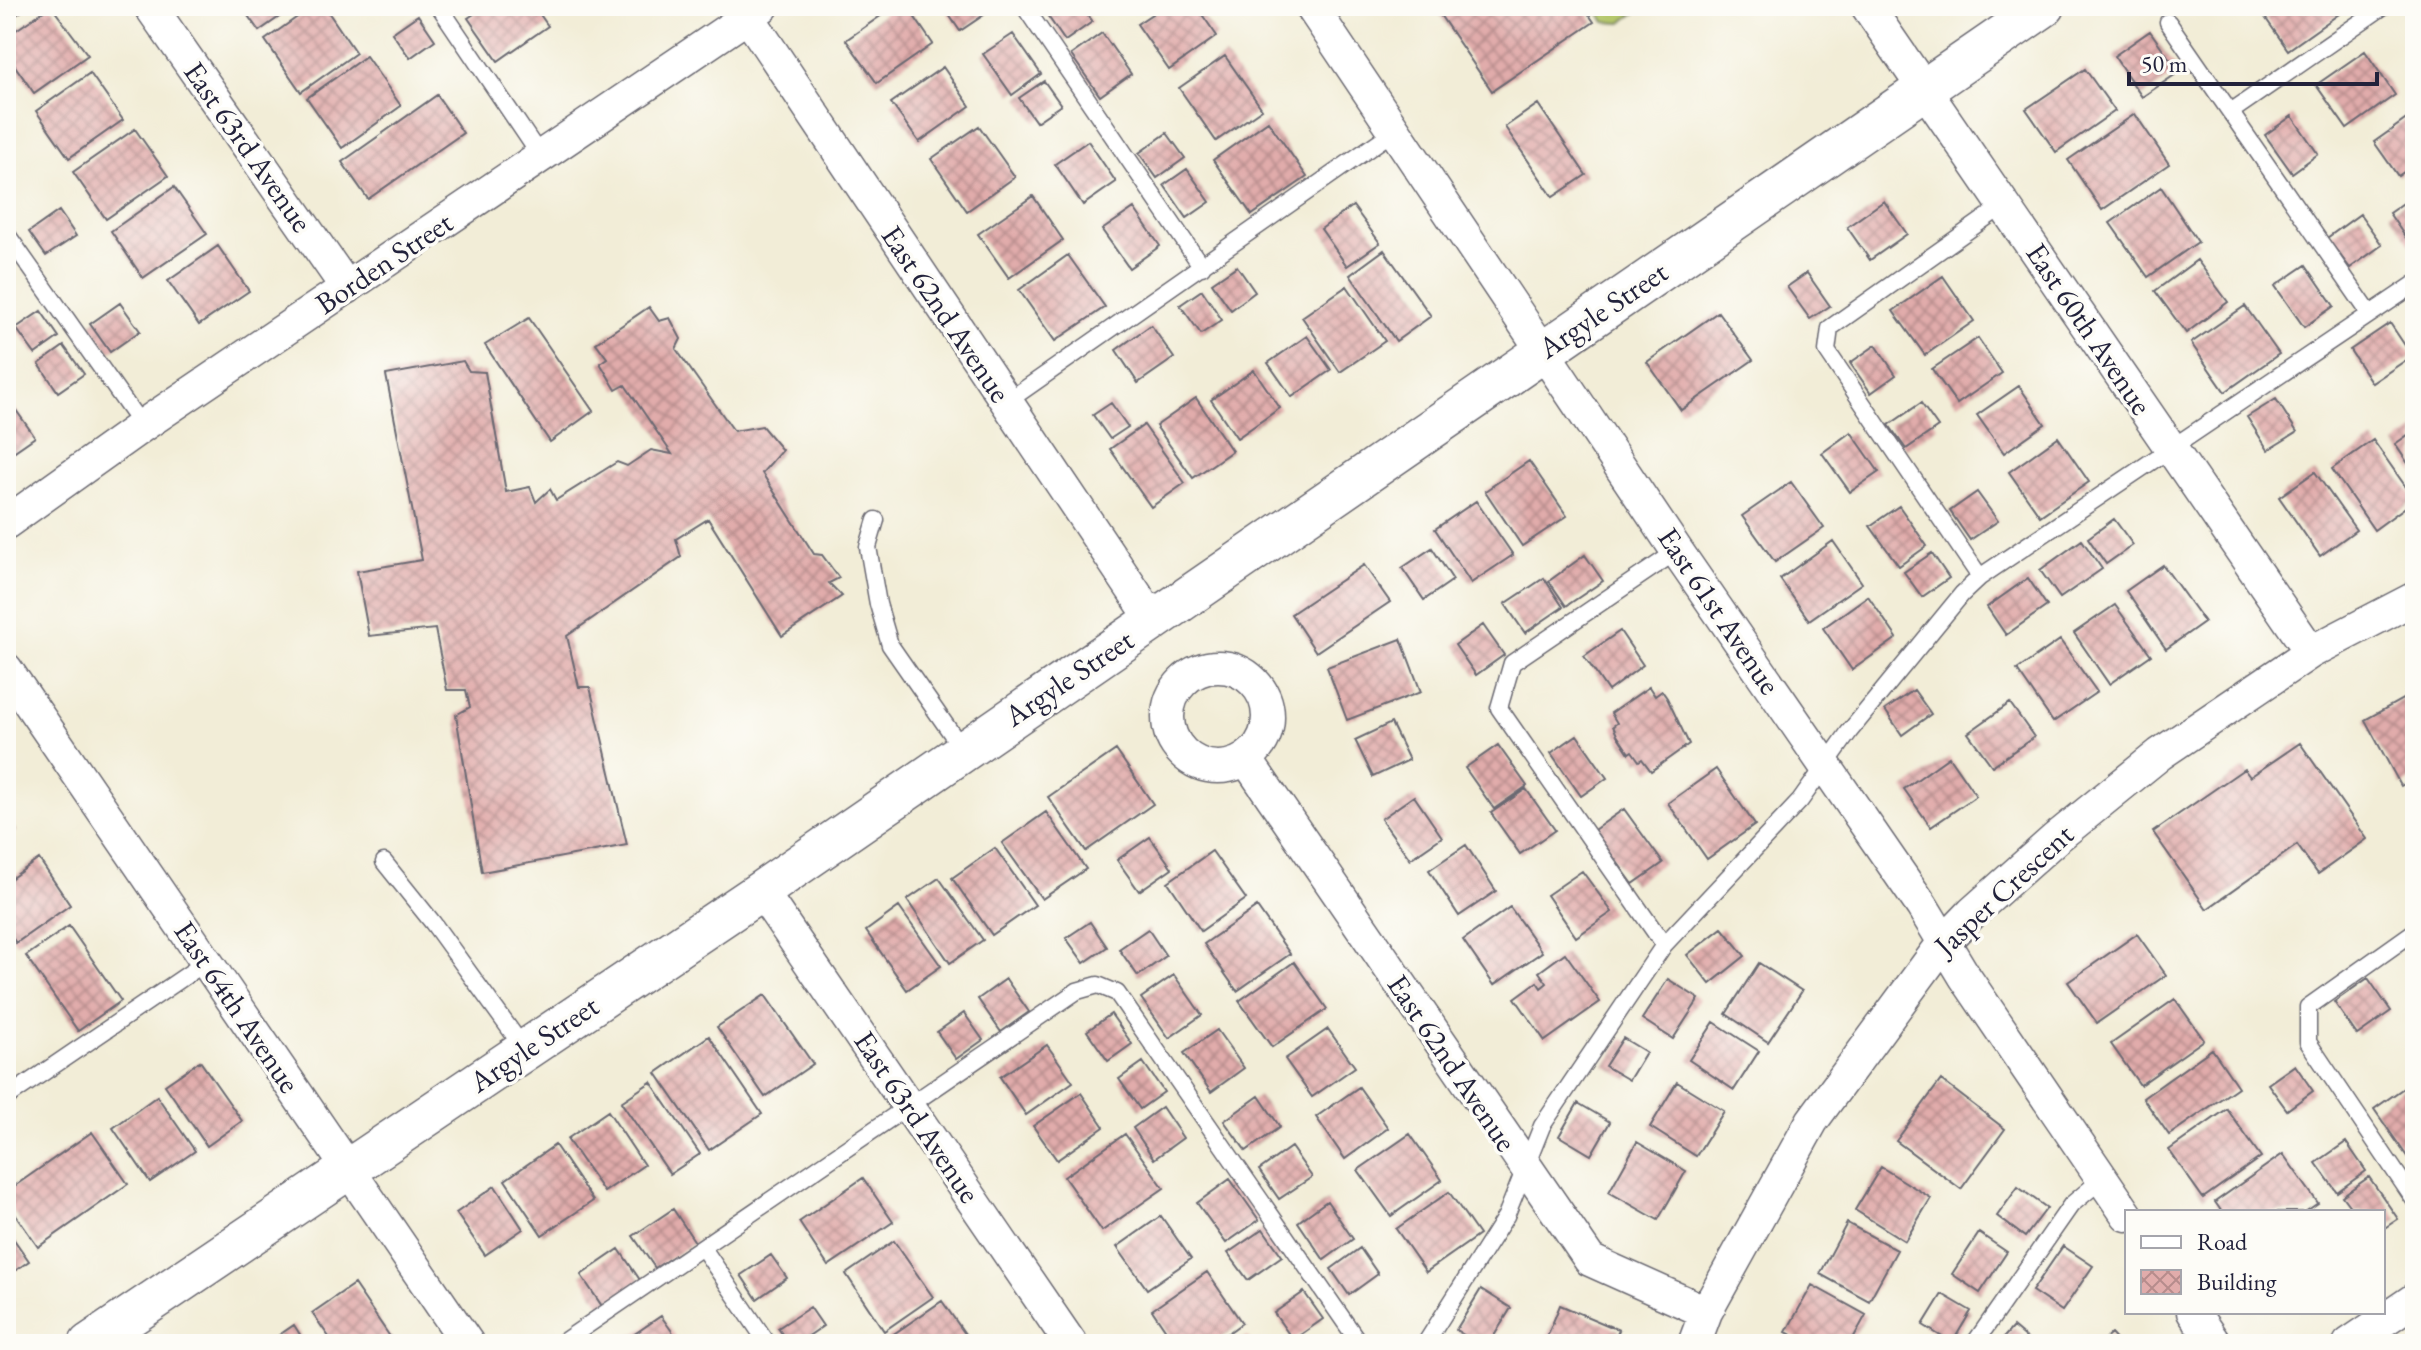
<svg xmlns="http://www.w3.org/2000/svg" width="2421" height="1350" font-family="'EB Garamond',serif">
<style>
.park{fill:url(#park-crowns);stroke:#6c7554;stroke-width:2}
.building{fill:url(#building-cross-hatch)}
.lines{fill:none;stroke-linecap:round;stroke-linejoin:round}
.service-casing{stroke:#6b6972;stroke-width:19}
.minor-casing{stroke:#6b6972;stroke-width:35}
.tertiary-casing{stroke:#6b6972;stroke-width:43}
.service{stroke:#fff;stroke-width:16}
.minor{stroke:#fff;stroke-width:32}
.tertiary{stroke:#fff;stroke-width:40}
.labels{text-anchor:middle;stroke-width:7;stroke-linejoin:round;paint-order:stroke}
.street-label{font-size:30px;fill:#22223b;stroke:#fdfcf7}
</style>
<defs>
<pattern id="park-crowns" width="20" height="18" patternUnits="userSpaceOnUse" patternTransform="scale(2)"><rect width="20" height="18" fill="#b6c86c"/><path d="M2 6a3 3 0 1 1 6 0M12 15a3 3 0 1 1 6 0" fill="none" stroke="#9cac5e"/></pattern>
<pattern id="building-cross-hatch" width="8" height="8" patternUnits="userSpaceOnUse" patternTransform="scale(2)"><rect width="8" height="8" fill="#e1acab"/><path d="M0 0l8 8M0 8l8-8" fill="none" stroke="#b68c8c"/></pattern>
</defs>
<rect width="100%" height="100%" fill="#fdfcf7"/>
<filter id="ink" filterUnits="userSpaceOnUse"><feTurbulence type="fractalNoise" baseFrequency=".0125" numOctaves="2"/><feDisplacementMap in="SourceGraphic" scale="16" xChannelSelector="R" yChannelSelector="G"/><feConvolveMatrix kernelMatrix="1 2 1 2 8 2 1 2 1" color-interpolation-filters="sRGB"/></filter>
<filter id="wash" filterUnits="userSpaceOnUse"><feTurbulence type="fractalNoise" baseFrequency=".006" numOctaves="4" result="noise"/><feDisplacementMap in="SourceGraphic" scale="32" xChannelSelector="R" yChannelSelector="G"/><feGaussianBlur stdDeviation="1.8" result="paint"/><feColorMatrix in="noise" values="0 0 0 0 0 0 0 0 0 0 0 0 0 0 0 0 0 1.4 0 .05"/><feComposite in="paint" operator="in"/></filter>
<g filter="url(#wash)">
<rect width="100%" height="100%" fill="#f2edd7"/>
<!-- park -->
<path class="park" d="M1595,6H1646L1620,23L1605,22Z"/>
<g id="blocks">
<!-- building -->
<path class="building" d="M6,6H29L6,22Z
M51,6L88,55L34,93L6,53V37Z
M241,6H295L259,31Z
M313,6H324L356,53L301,92L265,40Z
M486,6H534L548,26L498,61L468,18Z
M571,6H589L577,14Z
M895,6H907L933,44L877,83L846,40Z
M943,6H997L960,31Z
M1054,6H1081L1092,22L1065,41L1045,12Z
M1164,6H1196L1217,36L1169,70L1137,24Z
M1434,6H1583L1594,22L1492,91Z
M2257,6H2344L2346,9L2288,50Z
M418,15L435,40L410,58L392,33Z
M2150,31L2179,72L2142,97L2114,56Z
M1102,33L1131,74L1100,96L1071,55Z
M1013,34L1041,74L1012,95L983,54Z
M2365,51L2395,95L2347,129L2316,85Z
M366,56L401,106L342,148L307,98Z
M1225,56L1262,109L1216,141L1179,88Z
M943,67L970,106L919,142L891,103Z
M2085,69L2115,111L2056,152L2026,109Z
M90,73L123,120L69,158L36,111Z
M1044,81L1061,105L1036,122L1019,98Z
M437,95L463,133L368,199L342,162Z
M1538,104L1586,175L1553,197L1505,127Z
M2415,113V164L2398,176L2374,142Z
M2135,114L2169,164L2102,210L2068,160Z
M2292,116L2318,154L2292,173L2265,135Z
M1268,121L1307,177L1252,215L1213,160Z
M979,126L1015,177L967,211L931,159Z
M135,129L168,176L106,219L73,172Z
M1167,133L1185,158L1157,178L1139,153Z
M1088,141L1116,182L1083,205L1055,164Z
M1187,169L1210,202L1187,218L1164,185Z
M174,187L207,234L143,278L111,231Z
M2161,187L2198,242L2148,277L2110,223Z
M2415,195V251L2389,213Z
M1033,196L1063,240L1009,278L978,234Z
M1884,201L1907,234L1870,260L1847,227Z
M1353,206L1380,243L1347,266L1321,229Z
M1134,208L1160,246L1129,268L1102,230Z
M59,211L76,236L46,256L29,232Z
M2360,214L2382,245L2350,268L2327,238Z
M218,246L249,291L199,325L168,281Z
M1384,250L1431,316L1396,341L1350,275Z
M1068,255L1105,307L1055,341L1019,290Z
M2197,260L2228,302L2186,333L2155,291Z
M2306,265L2334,306L2304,327L2275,286Z
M1237,266L1255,292L1231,310L1212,283Z
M1807,273L1830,306L1810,319L1787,287Z
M1943,276L1974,321L1925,355L1893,311Z
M1347,286L1385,341L1340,372L1302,317Z
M1202,290L1222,320L1201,334L1180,305Z
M120,303L140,331L110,352L90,324Z
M2245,306L2279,354L2225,392L2191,343Z
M649,307L659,321L670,318L681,339L676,349L734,431L762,426L782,450L762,473L814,554L822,555L839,578L829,583L842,596L782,636L708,519L676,539L681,557L567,636L579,687H590L627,845L482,872L456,715L470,707L466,690H447L435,629L369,636L357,571L422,560L386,375L463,361L469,371L485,372L506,492L530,487L536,502L550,489L556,500L617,462L627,466L651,450L672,454L625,385L616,390L600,363L607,358L596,343Z
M41,311L59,337L35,354L16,328Z
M1718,312L1753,360L1681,410L1647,362Z
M529,318L593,411L550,442L485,345Z
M2390,323L2412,356L2372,383L2350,350Z
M1151,325L1174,358L1138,383L1116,350Z
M1307,336L1331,370L1292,397L1268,363Z
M1978,338L2002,373L1957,404L1932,369Z
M1876,345L1896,375L1871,393L1850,363Z
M64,346L84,374L58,392L39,364Z
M1254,370L1280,408L1237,438L1211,400Z
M2019,386L2045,424L2004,453L1977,415Z
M6,396L35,437L6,457Z
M1196,398L1232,451L1193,478L1156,426Z
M2276,399L2297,432L2268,450L2247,417Z
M1111,403L1128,427L1110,439L1093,415Z
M1921,403L1938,427L1906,449L1889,425Z
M1144,425L1185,483L1151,507L1110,449Z
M2415,430V474L2395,444Z
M1851,432L1879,472L1850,492L1822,453Z
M2058,437L2089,482L2040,516L2009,472Z
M2373,440L2415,500L2374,530L2332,469Z
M1529,461L1567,516L1522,546L1485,491Z
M2315,472L2356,530L2320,556L2279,497Z
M1791,482L1824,528L1775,562L1742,516Z
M1977,492L1998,521L1970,540L1950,511Z
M1476,501L1513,555L1471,583L1435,529Z
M1899,506L1927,546L1899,566L1870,526Z
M2114,519L2133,545L2106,564L2088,538Z
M2082,540L2102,569L2060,598L2040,570Z
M1833,541L1862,583L1809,620L1780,579Z
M1432,548L1453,580L1424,600L1402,568Z
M1932,553L1949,578L1922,597L1904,572Z
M1585,555L1603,581L1566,606L1549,581Z
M1364,565L1390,602L1316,652L1291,614Z
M2163,565L2204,622L2166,649L2126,591Z
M1544,578L1563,607L1525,633L1505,604Z
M2028,578L2047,606L2006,635L1987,607Z
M1868,596L1897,638L1852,670L1823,628Z
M2115,605L2151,655L2109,684L2074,633Z
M1483,625L1504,655L1476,675L1455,645Z
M1620,631L1643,665L1608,691L1584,656Z
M1401,639L1421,692L1347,720L1327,667Z
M2060,640L2097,692L2053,722L2017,670Z
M1649,687L1655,696L1662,691L1667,698L1689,744L1651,771L1642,759L1639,761L1632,751L1629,753L1617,735L1613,726L1617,723L1611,713Z
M1914,690L1931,714L1902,735L1885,710Z
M2410,695L2415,705V778L2401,786L2365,720Z
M2010,703L2034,737L1992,766L1968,733Z
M1391,723L1409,760L1373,777L1355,740Z
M1577,735L1607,778L1581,796L1551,753Z
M2300,743L2367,839L2318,874L2297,845L2207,909L2153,832L2244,769L2250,777Z
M1498,745L1527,786L1494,809L1465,768Z
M1116,750L1153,804L1086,851L1048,797Z
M1949,757L1976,796L1931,827L1904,789Z
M1716,769L1755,825L1707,859L1668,803Z
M1526,789L1555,830L1520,854L1491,813Z
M1414,796L1442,837L1410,859L1381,819Z
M1624,809L1663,863L1633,884L1594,830Z
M1046,812L1086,869L1042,899L1002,843Z
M6,817L16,831L6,838Z
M1150,837L1172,868L1139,891L1117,860Z
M1466,845L1496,891L1459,916L1429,870Z
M995,848L1035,905L992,935L952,878Z
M1212,851L1246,899L1201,931L1168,882Z
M39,859L70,905L16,943L6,929V882Z
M1582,871L1612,912L1576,937L1547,895Z
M939,878L983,940L950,963L907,900Z
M899,907L941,966L907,990L866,931Z
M1257,907L1290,954L1237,991L1204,944Z
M1510,907L1542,952L1494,985L1463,940Z
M1090,922L1107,947L1084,963L1066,938Z
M69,926L121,1001L78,1031L26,956Z
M1722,928L1745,956L1710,984L1687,955Z
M1148,929L1166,956L1138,976L1119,949Z
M2137,934L2166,975L2097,1023L2068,982Z
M1565,953L1600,1002L1545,1041L1515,998L1537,982L1541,988L1547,983L1539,972Z
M1294,962L1327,1009L1272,1047L1239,1001Z
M1759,963L1802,991L1768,1042L1726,1014Z
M1174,975L1202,1015L1169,1038L1141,998Z
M2368,978L2391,1011L2357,1035L2334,1002Z
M1006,979L1029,1012L1001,1032L978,999Z
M1668,979L1699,999L1673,1039L1642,1019Z
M765,995L813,1064L765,1097L717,1027Z
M2175,999L2204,1040L2140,1085L2111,1044Z
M964,1013L983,1040L956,1059L937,1032Z
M1111,1014L1132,1044L1108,1061L1087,1031Z
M1714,1022L1759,1051L1734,1090L1689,1060Z
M1328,1029L1355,1067L1312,1097L1285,1059Z
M1217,1030L1244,1068L1211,1092L1184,1053Z
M709,1036L762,1114L709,1150L656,1073Z
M1623,1038L1646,1052L1629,1080L1605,1066Z
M1047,1045L1073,1082L1026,1115L1000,1077Z
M2212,1049L2238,1087L2169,1135L2143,1098Z
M200,1061L242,1121L207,1146L165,1085Z
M1143,1062L1164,1092L1140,1109L1119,1079Z
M2295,1065L2313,1091L2287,1110L2268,1084Z
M1941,1080L2005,1129L1961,1189L1896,1141Z
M2415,1080V1168L2374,1109Z
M651,1082L700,1154L670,1174L621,1102Z
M1677,1082L1724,1111L1696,1156L1650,1127Z
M1359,1087L1388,1128L1345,1159L1316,1117Z
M1081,1093L1104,1127L1057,1160L1033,1126Z
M157,1096L195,1151L150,1182L113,1128Z
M1259,1096L1280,1127L1246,1151L1224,1121Z
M1578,1103L1610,1122L1591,1155L1559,1136Z
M1162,1107L1183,1138L1154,1159L1133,1128Z
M2227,1109L2261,1157L2203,1198L2169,1150Z
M608,1111L644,1165L604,1192L567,1139Z
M92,1132L128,1184L38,1247L6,1201V1192Z
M1125,1134L1164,1188L1102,1231L1064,1177Z
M1410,1134L1442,1180L1391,1216L1358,1170Z
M1637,1142L1686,1171L1658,1220L1609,1192Z
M2346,1142L2366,1171L2337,1192L2316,1163Z
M555,1145L593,1201L542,1235L505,1180Z
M1291,1147L1312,1177L1279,1199L1259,1170Z
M2283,1154L2318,1203L2305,1212H2222L2215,1202Z
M1881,1167L1931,1198L1905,1241L1855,1210Z
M2369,1177L2398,1219L2383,1229V1212H2354L2342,1196Z
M863,1178L893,1222L828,1266L799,1222Z
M1230,1179L1259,1220L1226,1243L1197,1203Z
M495,1186L523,1229L485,1255L456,1213Z
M2018,1187L2047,1208L2025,1237L1997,1216Z
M1449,1192L1479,1235L1426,1272L1396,1229Z
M1327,1201L1353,1239L1324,1260L1298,1222Z
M673,1209L695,1242L655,1268L633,1236Z
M1161,1216L1191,1259L1147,1289L1117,1247Z
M1847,1223L1897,1250L1869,1301L1820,1274Z
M6,1228L29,1261L6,1277Z
M1263,1229L1282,1256L1248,1280L1228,1253Z
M1979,1233L2007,1252L1980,1293L1952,1274Z
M894,1241L933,1297L884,1331L846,1274Z
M2063,1246L2093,1266L2062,1311L2032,1291Z
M1360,1248L1378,1274L1349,1295L1331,1269Z
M619,1249L640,1280L602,1306L581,1275Z
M771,1255L787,1278L757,1299L741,1275Z
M1207,1272L1242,1323L1213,1344H1175L1152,1310Z
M354,1284L395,1344H334L312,1313Z
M1812,1285L1866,1315L1850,1344H1808L1786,1332Z
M1481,1289L1511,1308L1489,1344H1478L1456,1330Z
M1304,1292L1323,1319L1293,1340L1274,1313Z
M1942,1294L1971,1311L1952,1343L1923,1325Z
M942,1301L972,1344H884L882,1342Z
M1560,1305L1619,1330L1613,1344H1544Z
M810,1307L823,1326L797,1344H789L778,1328Z
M661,1316L681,1344H620Z
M294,1325L306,1344H266Z
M2013,1327L2033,1344H1998Z
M2111,1334L2120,1344H2100Z
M1247,1336L1253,1344H1236Z"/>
</g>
</g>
<g filter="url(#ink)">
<use href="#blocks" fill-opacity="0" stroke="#6b6972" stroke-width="2"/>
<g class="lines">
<!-- service casing -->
<g class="service-casing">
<path id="service" d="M439,6L541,157
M1024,6L1202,267
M2168,22L2370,314
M2232,111L2384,6
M6,233L142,426
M1005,403L1394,131
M876,520L868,547L878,604L890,645L963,750
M1980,577L1827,351L1830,328L2004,205
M384,862L433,923L525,1050
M2415,931L2308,1007V1042L2415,1201
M1664,945L1499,708L1512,663L1677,551
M6,1098L206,962
M703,1248L768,1344
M560,1344L1077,991L1098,985L1117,993L1360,1344
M1425,1344L1506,1216L1542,1126L1664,945L1800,801L1849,732L1962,594L1980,577L2415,284
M1974,1344L2071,1205L2102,1179"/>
</g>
<!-- minor casing -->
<g class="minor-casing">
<path id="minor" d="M150,6L347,288
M741,6L1153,620
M1311,6L1677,551L1922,906L1965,977L2127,1215
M1867,6L2311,652
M6,523L142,426L763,6
M1168 717a50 50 0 1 1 100 0a50 50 0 1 1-100 0Z
M6,669L468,1344
M1246,759L1590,1260L1706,1312
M761,891L1071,1344
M2193,1312L2215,1344
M1694,1344L1706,1312L1812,1121L1944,942L1972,913L2055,839L2160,754L2311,652L2415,598
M2349,1344L2415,1299"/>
</g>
<!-- tertiary casing -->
<g class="tertiary-casing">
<path id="tertiary" d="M89,1344L761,891L2045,6"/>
</g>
<!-- service -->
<use href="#service" class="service"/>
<!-- minor -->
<use href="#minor" class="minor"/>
<!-- tertiary -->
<use href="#tertiary" class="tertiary"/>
</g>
</g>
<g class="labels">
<!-- street labels -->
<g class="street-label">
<text transform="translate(248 147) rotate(55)" y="10">East 63rd Avenue</text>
<text transform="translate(384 263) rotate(-34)" y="10">Borden Street</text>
<text transform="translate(1603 310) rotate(-34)" y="10">Argyle Street</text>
<text transform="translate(946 314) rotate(56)" y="10">East 62nd Avenue</text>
<text transform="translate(2089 329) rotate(56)" y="10">East 60th Avenue</text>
<text transform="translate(1719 611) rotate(56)" y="10">East 61st Avenue</text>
<text transform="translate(1069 678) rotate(-34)" y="10">Argyle Street</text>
<text transform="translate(2004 890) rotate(-43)" y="10">Jasper Crescent</text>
<text transform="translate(237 1007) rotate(56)" y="10">East 64th Avenue</text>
<text transform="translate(534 1044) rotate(-34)" y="10">Argyle Street</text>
<text transform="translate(1452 1063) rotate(56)" y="10">East 62nd Avenue</text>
<text transform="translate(917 1117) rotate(56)" y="10">East 63rd Avenue</text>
</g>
</g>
<!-- margin -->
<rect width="2421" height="1350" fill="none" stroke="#fdfcf7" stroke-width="32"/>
<!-- legend -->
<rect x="2125" y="1210" width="260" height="104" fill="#fdfcf7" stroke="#a5a5ac" stroke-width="2"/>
<rect x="2141" y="1236" width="40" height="12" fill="#ffffff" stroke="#a5a5ac" stroke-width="2"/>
<text x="2197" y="1250" font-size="24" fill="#22223b">Road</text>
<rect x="2141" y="1270" width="40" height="24" fill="url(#building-cross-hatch)" stroke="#a5a5ac" stroke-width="2"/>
<text x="2197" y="1290" font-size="24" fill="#22223b">Building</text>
<!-- scale -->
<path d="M2129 72v12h248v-12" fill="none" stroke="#22223b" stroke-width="4"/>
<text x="2141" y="72" font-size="24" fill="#22223b" stroke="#fdfcf7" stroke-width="6" paint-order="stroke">50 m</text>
</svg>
